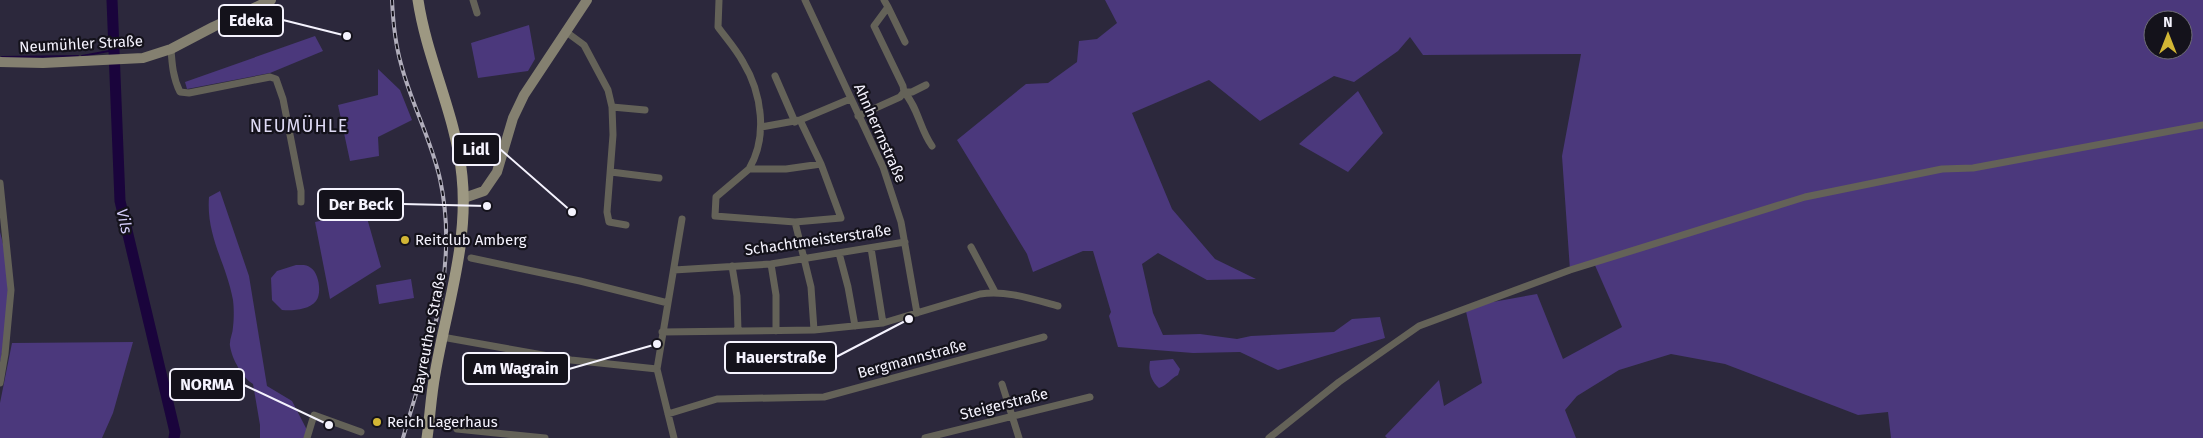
<svg xmlns="http://www.w3.org/2000/svg" width="2203" height="438" font-family="'Fira Sans',sans-serif">
<style>
.green{fill:#4b387c;fill-rule:evenodd}
.lines{fill:none;stroke-linecap:round;stroke-linejoin:round}
.stream{stroke:#1a043c;stroke-width:2}
.river{stroke:#1a043c;stroke-width:11}
.street{stroke:#646258;stroke-width:7}
.secondary{stroke:#848070;stroke-width:10}
.primary{stroke:#9d9882;stroke-width:11}
.rail-casing{stroke:#b1aebc;stroke-width:4}
.rail{stroke:#14121b;stroke-width:2;stroke-dasharray:5.5;stroke-linecap:butt}
.poi-dot{fill:#d2b635;stroke:#14121b;stroke-width:2}
.labels{text-anchor:middle;stroke-width:4.5;stroke-linejoin:round;paint-order:stroke}
.street-label{font-size:15px;fill:#f5f3fe;stroke:#14121b}
.poi-label{font-size:15px;fill:#f5f3fe;stroke:#14121b;text-anchor:start}
.water-label{font-size:16px;font-style:italic;fill:#d4ccf8;stroke:#14121b}
.quarter-label{font-size:18px;letter-spacing:1px;fill:#dedaf4;stroke:#14121b}
.leader{fill:none;stroke:#f5f3fe;stroke-width:2}
.callout-dot{fill:#f5f3fe;stroke:#14121b;stroke-width:2}
.callout{fill:#14121b;stroke:#f5f3fe;stroke-width:2}
.callout-label{font-size:16px;text-anchor:middle;font-weight:bold;fill:#f5f3fe}
</style>
<rect width="100%" height="100%" fill="#2c283c"/>
<!-- green -->
<path class="green" d="M1105,0H2203V438H1891L1888,412L1858,415L1725,364L1671,354L1619,370L1577,396L1565,410L1576,438H1387L1385,436L1439,380L1444,406L1482,383L1465,307L1537,294L1563,359L1622,327L1594,263L1570,270L1562,156L1581,54L1423,55L1410,37L1398,51L1354,82L1334,76L1260,121L1209,80L1132,113L1172,209L1215,259L1256,279L1207,280L1158,253L1142,264L1153,313L1163,335L1200,334L1237,339L1251,336L1334,332L1352,319L1380,317L1385,338L1278,370L1240,352L1193,353L1118,347L1109,316L1111,312L1093,251H1083L1033,272L1027,254L957,140L1026,84L1048,83L1077,62L1079,41L1097,39L1117,23ZM2153,20H2183V50H2153Z
M529,25L535,59L528,71L478,78L471,43Z
M315,36L323,51L270,73L187,89L185,82Z
M378,69L400,90L412,120L378,137L379,156L350,161L338,105L378,95Z
M1358,91L1383,133L1348,172L1299,144Z
M220,191L249,276L267,386L292,401L307,430L304,438H260V425L253,384C242,377 232,359 230,346C229,340 233,333 233,327C234,319 234,308 233,300C226,262 206,237 209,197Z
M365,211L381,267L330,299L315,222Z
M0,232C13,278 8,318 0,365Z
M296,265C301,265 307,264 311,268C319,273 322,294 316,301C309,310 292,311 282,310L272,300L271,278L277,271Z
M411,279L414,298L379,304L376,285Z
M133,342L113,413L102,438H0V403L12,343Z
M1173,359L1180,369L1178,375C1170,379 1168,385 1159,388C1151,381 1148,372 1150,361Z"/>
<g class="lines">
<!-- stream -->
<path class="stream" d="M82,56L114,50
M2,57L78,56"/>
<!-- river -->
<path class="river" d="M112,0L120,201L175,432L174,438"/>
<!-- street -->
<path class="street" d="M473,0L477,13
M719,0L718,27C726,38 736,49 743,62C762,93 768,137 749,169
M805,0L883,167L901,222L917,313
M888,7L905,42
M565,31L584,45L608,90L612,107L613,135L607,212L609,222L626,225
M171,49C172,64 173,78 180,92L189,93L270,77L276,79L283,99L301,191V202
M775,76L795,122
M904,92C918,107 920,130 932,146
M904,92H912L926,85
M612,107L645,110
M858,116L900,97L904,92L903,86L874,26L888,7L884,0
M800,120L821,164
M761,127L800,120L850,99
M611,172L659,178
M0,183L11,290L5,354L0,383
M795,222L841,218L821,164L786,169H749L716,197L715,216L795,222L811,287L814,330
M971,247L995,292
M871,248L883,323
M839,253L848,287L855,326
M471,258L580,281L668,303
M771,264L776,295V331
M732,266L737,296L738,331
M674,270L771,264L905,242
M662,332L814,330L883,323L980,294C1007,290 1032,299 1058,306
M442,337L571,360L657,369
M1002,384L1019,438
M668,414L717,399L824,397L1044,337
M457,429L545,438
M307,438L314,415L361,432
M674,438L657,369L682,219
M925,438L1090,397
M1269,438L1339,382L1419,326L1570,270L1805,197L1942,169L1973,168L2203,125"/>
<!-- secondary -->
<path class="secondary" d="M0,62L43,63L143,58L171,49L213,27L271,0
M464,198L484,191L497,172L513,118L524,95L587,0"/>
<!-- primary -->
<path class="primary" d="M418,0C427,60 456,115 462,176C469,243 446,309 435,374C431,395 430,417 427,438"/>
<!-- rail casing -->
<g class="rail-casing">
<path id="rail" d="M392,0C393,21 395,43 401,64C411,103 431,139 440,179C460,271 428,350 403,438"/>
</g>
<!-- rail -->
<use href="#rail" class="rail"/>
</g>
<!-- markers -->
<g class="poi-dot">
<circle cx="405" cy="240" r="5"/>
<circle cx="377" cy="422" r="5"/>
</g>
<g class="labels">
<!-- street labels -->
<g class="street-label">
<text transform="translate(81 44) rotate(-3)" y="5">Neumühler Straße</text>
<text transform="translate(880 133) rotate(66)" y="5">Ahnherrnstraße</text>
<text transform="translate(818 240) rotate(-8)" y="5">Schachtmeisterstraße</text>
<text transform="translate(429 333) rotate(-79)" y="5">Bayreuther Straße</text>
<text transform="translate(912 359) rotate(-15)" y="5">Bergmannstraße</text>
<text transform="translate(1004 404) rotate(-14)" y="5">Steigerstraße</text>
</g>
<!-- poi labels -->
<g class="poi-label">
<text x="415" y="245">Reitclub Amberg</text>
<text x="387" y="427">Reich Lagerhaus</text>
</g>
<!-- water labels -->
<g class="water-label">
<text transform="translate(125 221) rotate(77)" y="6">Vils</text>
</g>
<!-- quarter labels -->
<g class="quarter-label">
<text x="299" y="132">NEUMÜHLE</text>
</g>
</g>
<!-- callouts -->
<path class="leader" d="M347 36L283 20M572 212L500 149M487 206L403 204M909 319L836 357M657 344L569 369M329 425L244 385"/>
<g class="callout-dot">
<circle cx="347" cy="36" r="5"/>
<circle cx="572" cy="212" r="5"/>
<circle cx="487" cy="206" r="5"/>
<circle cx="909" cy="319" r="5"/>
<circle cx="657" cy="344" r="5"/>
<circle cx="329" cy="425" r="5"/>
</g>
<g class="callout">
<rect x="219" y="5" width="64" height="31" rx="5"/>
<rect x="453" y="134" width="47" height="31" rx="5"/>
<rect x="318" y="189" width="85" height="31" rx="5"/>
<rect x="725" y="342" width="111" height="31" rx="5"/>
<rect x="463" y="353" width="106" height="31" rx="5"/>
<rect x="170" y="369" width="74" height="31" rx="5"/>
</g>
<g class="callout-label">
<text x="251" y="26">Edeka</text>
<text x="476" y="155">Lidl</text>
<text x="361" y="210">Der Beck</text>
<text x="781" y="363">Hauerstraße</text>
<text x="516" y="374">Am Wagrain</text>
<text x="207" y="390">NORMA</text>
</g>
<!-- north arrow -->
<g transform="translate(2168 35)"><circle r="24" fill="#14121b" stroke="#6e6c76"/>
<path d="M0-4L9 19L0 12L-9 19Z" fill="#d2b635"/>
<text y="-8" font-size="14" font-weight="bold" text-anchor="middle" fill="#f5f3fe">N</text>
</g>
</svg>
